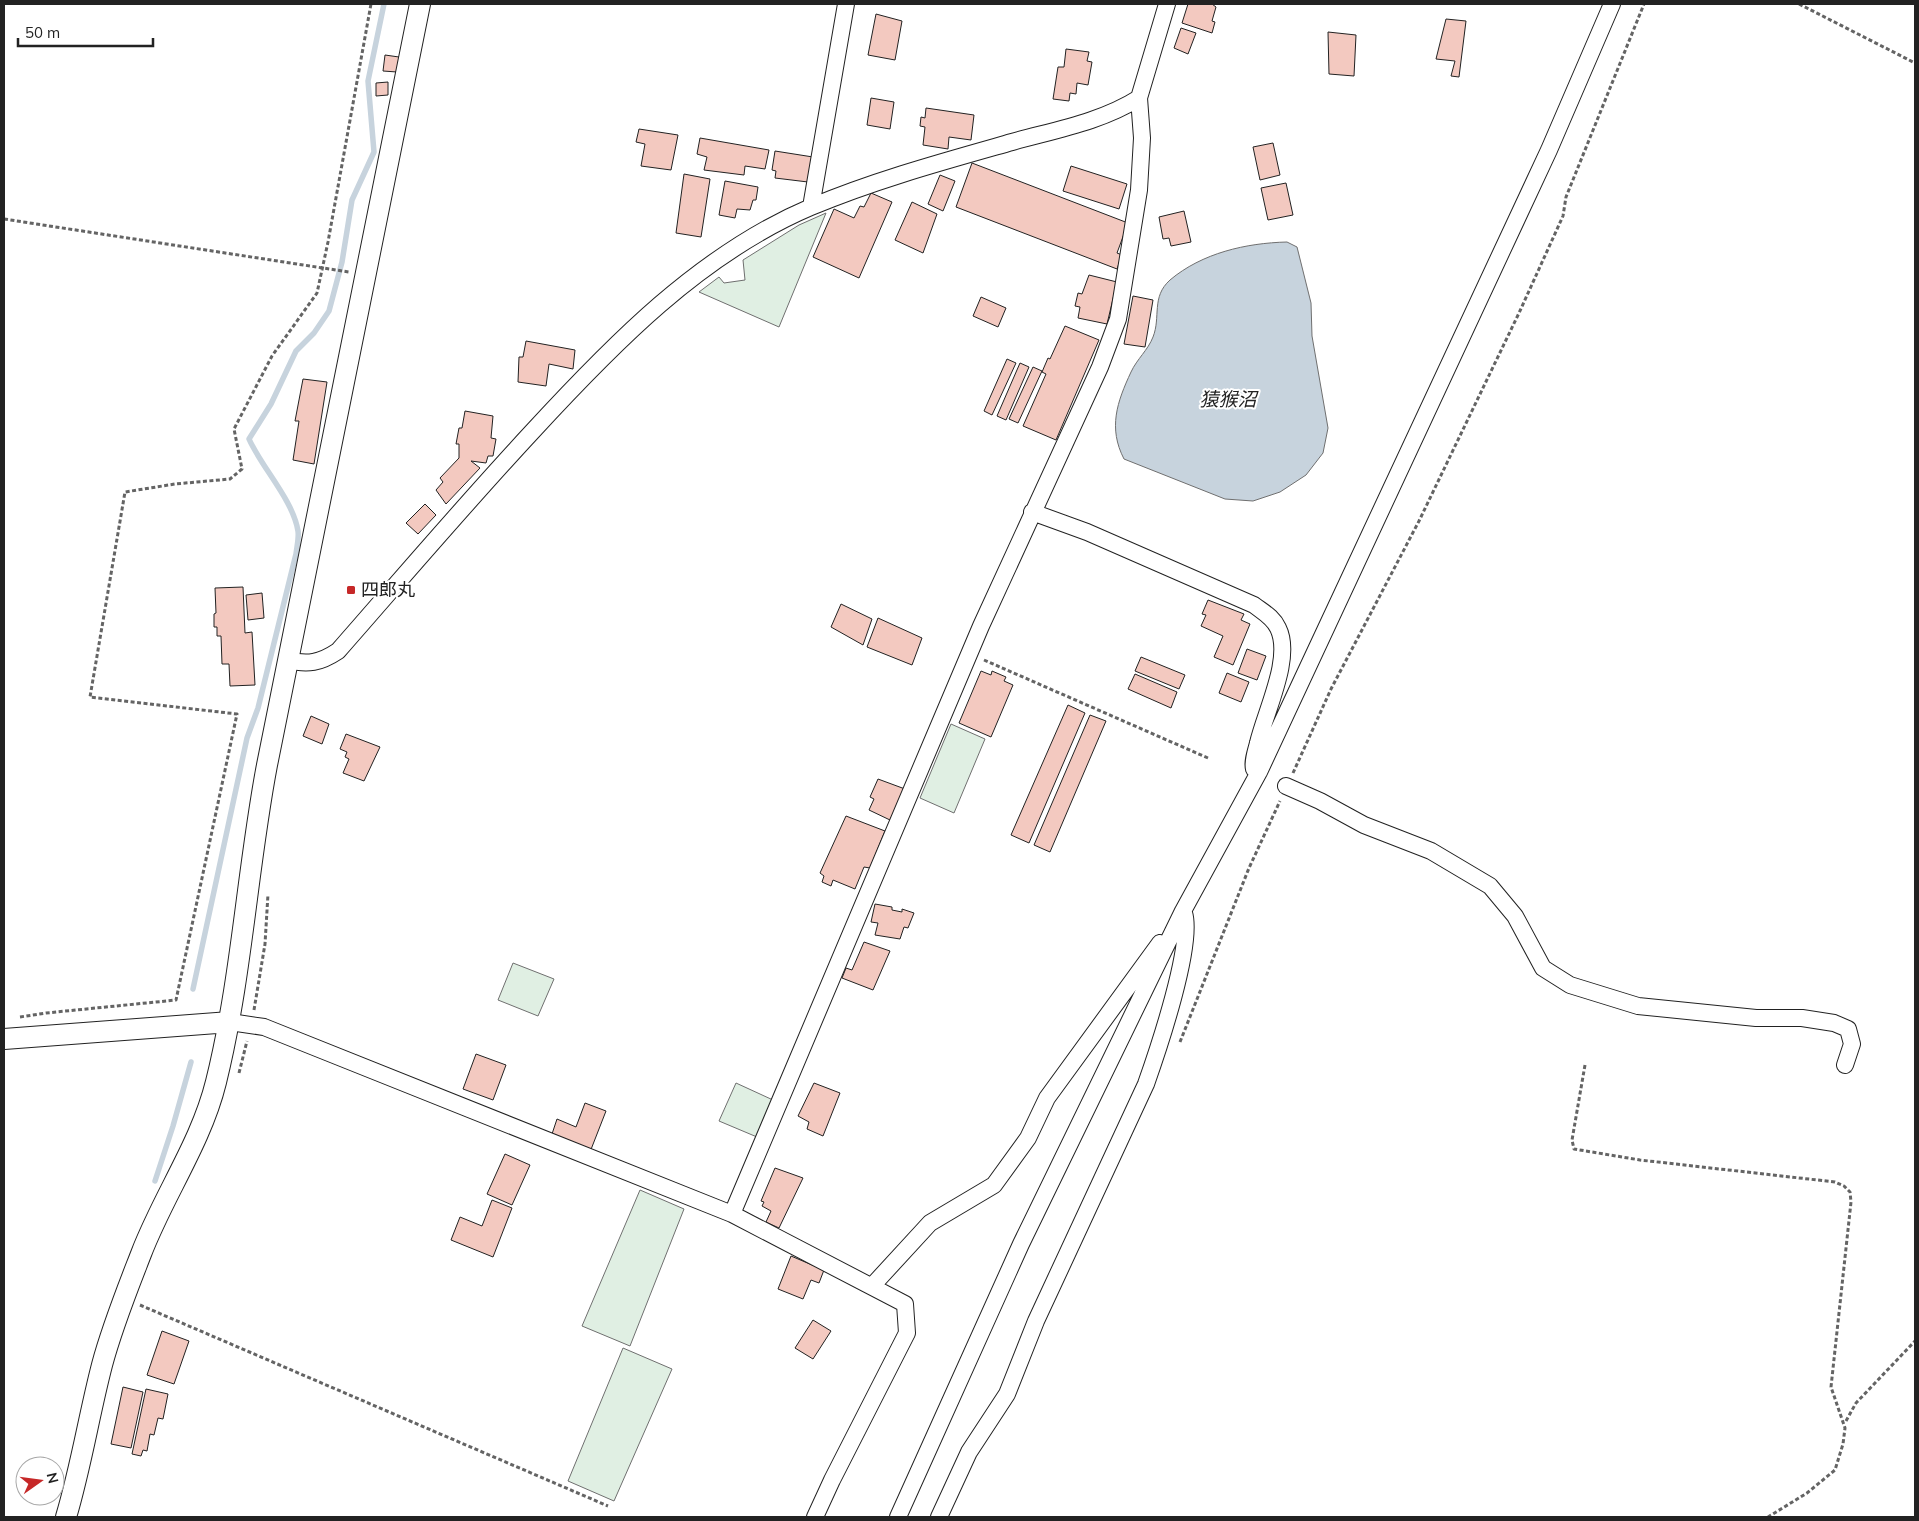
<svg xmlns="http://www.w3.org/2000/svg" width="1919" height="1521" font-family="Mulish,'Noto Sans JP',sans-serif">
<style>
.green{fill:#e0efe3;stroke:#6f6f6f}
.water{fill:#c7d3dd;stroke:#6f6f6f}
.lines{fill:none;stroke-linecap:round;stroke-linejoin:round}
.stream{stroke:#c7d3dd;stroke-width:5.5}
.building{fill:#f3c9c0;stroke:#222}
.minor-casing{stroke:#222;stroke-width:18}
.tertiary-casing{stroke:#222;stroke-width:22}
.path{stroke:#646464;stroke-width:3;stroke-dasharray:4 2.5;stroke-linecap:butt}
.minor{stroke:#fff;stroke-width:16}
.tertiary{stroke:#fff;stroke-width:20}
.poi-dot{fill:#c62828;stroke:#fff;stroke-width:2}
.labels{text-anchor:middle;stroke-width:4;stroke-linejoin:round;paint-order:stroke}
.poi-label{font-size:18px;fill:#222;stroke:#fff;text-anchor:start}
.water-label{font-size:19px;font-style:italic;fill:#222;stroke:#fff}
</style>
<rect width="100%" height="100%" fill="#fff"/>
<!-- green -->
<path class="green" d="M826,213L779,327L699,292L719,277L724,283L745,280L743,260L799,225Z
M951,724L985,739L954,813L920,798Z
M513,963L554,979L538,1016L498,1000Z
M736,1083L773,1100L757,1137L719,1121Z
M640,1190L684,1209L630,1346L582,1326Z
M623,1348L672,1369L614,1501L568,1481Z"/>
<!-- water -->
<path class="water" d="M1287,242L1297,247L1311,303L1312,336L1328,428L1323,453L1306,475L1280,492L1253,501L1225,499L1124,459C1108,428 1117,402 1131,372C1137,359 1148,350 1153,337C1161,317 1151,297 1170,280C1202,253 1246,243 1287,242Z"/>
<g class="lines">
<!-- stream -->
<path class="stream" d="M193,989L247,738L258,708L296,554C297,546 299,538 298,531C293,500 262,468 249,439L271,404L296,351L314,333L329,311L342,262L352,200L374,152L368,81L384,4
M155,1181L173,1126L191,1062"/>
</g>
<!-- building -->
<path class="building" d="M1188,4H1212L1216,7L1212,21L1215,22L1212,33L1182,23Z
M876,14L902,21L895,60L868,55Z
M1446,19L1466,21L1459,77L1451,76L1455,61L1436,59Z
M1181,28L1196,33L1188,54L1174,48Z
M1328,32L1356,35L1354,76L1329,74Z
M1066,49L1089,52L1087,61L1092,62L1088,85L1077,83L1076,94L1070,93L1069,101L1053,99L1058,67H1064Z
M385,55L399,57L397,72L383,71Z
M388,82V95L376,96V83Z
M871,98L894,102L890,129L867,125Z
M926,108L974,115L971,140L949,137L948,149L923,145L925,127L920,126L921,117L925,118Z
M639,129L678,135L671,170L641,166L645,144L636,142Z
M700,138L769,150L765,169L745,166L744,175L704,170L707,157L697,154Z
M1273,143L1280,175L1260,180L1253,147Z
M775,151L813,157L808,182L775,178L776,171L772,170Z
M972,163L1128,223L1117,253L1122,255L1117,269L956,207Z
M1071,166L1127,184L1119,209L1063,191Z
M684,174L710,179L701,237L676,233Z
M940,175L955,181L943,211L928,204Z
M725,181L758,187L756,200H753L750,210L737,209L735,218L719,215Z
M1286,183L1293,215L1268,220L1261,188Z
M871,193L892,202L859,278L813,257L834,209L854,218L860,206L864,207Z
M912,202L937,214L923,253L895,240Z
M1184,211L1191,242L1171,246L1169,238L1163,239L1159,217Z
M1089,275L1117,282L1107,324L1078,318L1080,307L1075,306L1078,293L1082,294Z
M1133,296L1153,300L1145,347L1124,344Z
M981,297L1006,308L998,327L973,316Z
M1065,326L1099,340L1056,440L1023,426L1046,374L1042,372L1048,358L1050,359Z
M526,341L575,350L573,369L549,364L546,386L518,382L519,357H523Z
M1007,359L1016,363L992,415L984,411Z
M1020,363L1029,367L1006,420L997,416Z
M1033,367L1042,371L1018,423L1009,419Z
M303,379L327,382L314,464L293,460L299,421H295Z
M465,411L493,416L491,438L496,439L493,456H488L486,463L471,461L480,468L446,504L436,490L443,482L440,478L459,458V444H456L459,428H462Z
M425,504L436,515L418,534L406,523Z
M243,587L245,633L252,632L255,685L230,686L229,664H222L221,636H217V627H214V614L216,613L215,588Z
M262,593L264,618L248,620L246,595Z
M1208,600L1244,614L1241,620L1250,624L1233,665L1214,657L1223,636L1201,626L1206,615L1202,614Z
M841,604L872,619L863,645L831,627Z
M878,618L922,638L912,665L867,647Z
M1247,649L1266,656L1257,680L1238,673Z
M1141,657L1185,675L1179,689L1135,671Z
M981,671L991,675L992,671L1006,677L1004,681L1013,685L991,737L959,723Z
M1227,673L1249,682L1241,702L1219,693Z
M1135,674L1177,692L1171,708L1128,689Z
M1068,705L1085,713L1029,843L1011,835Z
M1090,715L1106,721L1050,852L1034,845Z
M311,716L329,724L322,744L303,736Z
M346,734L380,747L364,781L343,773L349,759L345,757L347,752L340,749Z
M878,779L905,789L890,820L869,810L874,799L870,797Z
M846,816L885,831L870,868L864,867L855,889L833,880L831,886L822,882L824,876L820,873Z
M875,904L892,907V910L902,912V909L914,913L908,928L904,927L900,939L875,935L878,923L871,922Z
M864,942L890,951L873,990L842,978L846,968L852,970Z
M476,1054L506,1065L493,1100L463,1089Z
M814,1083L840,1093L823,1136L807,1129L809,1122L798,1116Z
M585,1103L606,1111L590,1152L551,1137L557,1119L576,1127Z
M505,1154L530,1165L512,1205L487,1194Z
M775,1168L803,1178L779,1228L766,1222L771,1211L762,1206L764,1202L761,1201Z
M492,1200L512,1208L493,1257L451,1240L460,1217L482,1226Z
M791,1256L824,1270L819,1283L811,1280L803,1299L778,1289Z
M813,1320L831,1331L813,1359L795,1348Z
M162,1331L189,1341L174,1384L147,1375Z
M123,1387L143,1392L131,1448L111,1444Z
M146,1389L168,1394L163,1419L158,1418L154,1435L150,1434L147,1451L143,1450L141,1456L132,1454Z"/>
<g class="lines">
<!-- minor casing -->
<g class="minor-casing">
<path id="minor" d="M811,207L846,4
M1032,512L1087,532L1254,605C1263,612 1273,617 1278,628C1293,658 1265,712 1258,743C1256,751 1252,762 1254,769
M287,660C308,665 320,663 338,651C402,578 465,504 531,433C612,345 700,254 811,207C875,180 945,161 1012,142C1055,130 1101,122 1139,98L1167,4
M1286,786L1320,801L1364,825L1431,851L1490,886L1515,916L1543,968L1570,985L1638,1006L1756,1018H1802L1834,1023L1848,1029L1852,1044L1845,1065
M230,1022L264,1027L732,1214L905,1304L907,1333L832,1480L815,1517
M732,1214L981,626L1100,367L1118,319L1139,190L1142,138L1139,98
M873,1285L930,1223L994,1185L1028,1138L1047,1098L1160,943
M898,1517L1021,1244L1183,911L1259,772L1549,150L1612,4
M939,1517L969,1452L1007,1394L1036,1321L1146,1084C1158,1050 1194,944 1184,913"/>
</g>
<!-- tertiary casing -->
<g class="tertiary-casing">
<path id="tertiary" d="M4,1039L230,1022
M66,1517C81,1467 89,1415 102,1365C112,1327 127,1290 141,1254C163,1196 201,1143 216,1082C242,977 247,870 267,765C316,511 371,258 420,4"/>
</g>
<!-- path -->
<path class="path" d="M1799,4L1915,63
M4,219L349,272
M984,660L1208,758
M1293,773L1331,689L1419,521L1519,313L1563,216L1566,197L1644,4
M254,1010L265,944L268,894
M20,1017L46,1013L176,1000L237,714L90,697L125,492L175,484L230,479L242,469L234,429L272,356L317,293L328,242L371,4
M1180,1042L1249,868L1280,801
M1585,1065L1572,1140L1574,1149L1640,1160L1835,1182L1844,1186L1850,1192L1851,1202L1831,1387L1845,1428L1843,1444L1835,1470L1807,1493L1768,1517
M239,1073L247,1041
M140,1305L608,1506
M1846,1421L1856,1403L1915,1341"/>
<!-- minor -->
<use href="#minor" class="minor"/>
<!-- tertiary -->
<use href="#tertiary" class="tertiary"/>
</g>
<!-- markers -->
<rect class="poi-dot" x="346" y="585" width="10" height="10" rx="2.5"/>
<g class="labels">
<!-- poi labels -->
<g class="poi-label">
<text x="361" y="596">四郎丸</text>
</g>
<!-- water labels -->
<g class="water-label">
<text x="1228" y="406">猿猴沼</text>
</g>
</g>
<!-- border -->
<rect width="1919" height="1521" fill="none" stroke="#222222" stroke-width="10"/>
<!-- north arrow -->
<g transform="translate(40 1481) rotate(76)"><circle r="24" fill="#ffffff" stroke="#a7a7a7"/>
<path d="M0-4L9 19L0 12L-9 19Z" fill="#c62828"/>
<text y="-8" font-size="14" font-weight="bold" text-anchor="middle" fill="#222222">N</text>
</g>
<!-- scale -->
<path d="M18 38v8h135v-8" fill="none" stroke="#222222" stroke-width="2.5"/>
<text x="25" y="38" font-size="15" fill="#222222" stroke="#ffffff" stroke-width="4" paint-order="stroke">50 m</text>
</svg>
